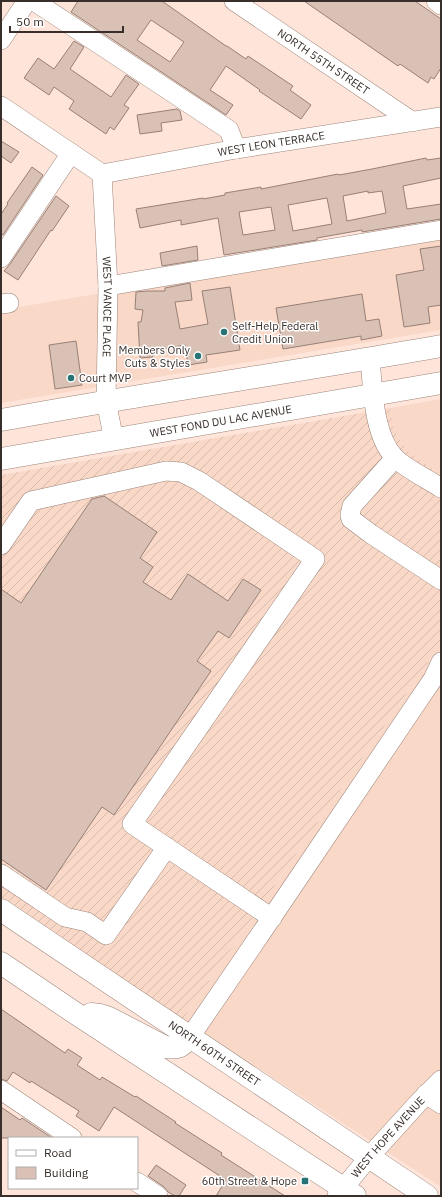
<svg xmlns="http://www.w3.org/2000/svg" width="442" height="1197" font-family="'IBM Plex Sans',sans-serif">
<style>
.built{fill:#f9d8c8}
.industrial{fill:url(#industrial-furrows)}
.building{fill:#dac1b5;stroke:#988076;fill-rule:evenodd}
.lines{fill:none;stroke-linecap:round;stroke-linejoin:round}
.minor-casing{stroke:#9d857a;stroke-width:20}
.major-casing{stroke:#9d857a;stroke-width:23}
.minor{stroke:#fff;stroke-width:19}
.major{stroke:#fff;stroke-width:22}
.poi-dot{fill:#287374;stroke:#fff;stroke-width:1.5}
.labels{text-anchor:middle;stroke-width:3;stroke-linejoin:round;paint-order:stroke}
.street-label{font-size:11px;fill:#382e2a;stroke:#fff}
.poi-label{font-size:11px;fill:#382e2a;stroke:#fff;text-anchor:start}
</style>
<defs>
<pattern id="industrial-furrows" width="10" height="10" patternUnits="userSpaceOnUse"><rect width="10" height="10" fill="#f9d8c8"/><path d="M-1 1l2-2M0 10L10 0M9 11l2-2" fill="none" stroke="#d6baac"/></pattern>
</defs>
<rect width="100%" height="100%" fill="#ffe5d9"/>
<!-- built -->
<path class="built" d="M441,236V330L1,403V310Z
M441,399V475L408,451L394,430L390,408Z
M441,643V1187L183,1019Z"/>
<!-- industrial -->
<path class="industrial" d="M390,408L394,430L408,451L441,475V643L183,1019L1,897V475Z"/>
<!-- building -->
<path class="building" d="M78,1H162L226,46H227L246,59L248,56L293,86L290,90L311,105L301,119L259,91L260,90L226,66L210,90L233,105L226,115L71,12ZM151,20L184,42L170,62L137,40Z
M304,1H415L441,19V68L434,79L431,77L428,83L400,64L398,66Z
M74,41L84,47L70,69L111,97L126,75L139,84L124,105L129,108L114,130L110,127L106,134L69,109L74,101L54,87L49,95L24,78L38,58L54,69Z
M177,109L180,111L182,120L161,123L162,131L140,134L137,115Z
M1,141L19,152L11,163L1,156Z
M426,158L427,160L441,158V178L403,186L407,209L441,204V219L362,232V230L317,238V240L224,255L218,218L181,225V220L140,228L136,209L203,198V199L225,195V193L261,187V189L338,174L339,175L372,169ZM368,191V193L382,191L386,213L347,221L343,196ZM327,198L332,224L293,231L288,205ZM271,207L275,230L243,235L239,212Z
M32,167L43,175L3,235L1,234V214L8,204L7,203Z
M56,196L69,206L52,231L51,230L18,280L4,271L10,264Z
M197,246L198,260L162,266L160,253Z
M441,246V305L428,307L430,323L404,327L396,275L424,270L420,249Z
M190,283L192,300L175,302L180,329L208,324L202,291L230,287L240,350L206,355L207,362L188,365L185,345L151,351L153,357L140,358L138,322H141L143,310L135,309L136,292L148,291H165V288Z
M362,294L366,321L379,319L382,336L361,340V336L283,349L276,308Z
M76,341L82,385L55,389L49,345Z
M104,496L157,532L140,558L153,567L143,582L171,600L188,574L228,601L243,579L261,590L229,638L218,631L197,661L211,671L114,815L102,807L46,890L1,859V589L21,603L92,499Z
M1,1009L65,1053L68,1049L82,1058L77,1065L100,1080L102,1077L135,1097L136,1096L176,1122L175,1123L222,1153L221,1155L285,1196H216L226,1180L114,1107L99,1131L76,1116L79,1111L31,1081L30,1083L13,1072L7,1081L1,1079Z
M1,1107L20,1120L22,1118L52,1138H1Z
M156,1165L186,1185L179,1196H175L168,1192L164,1187L148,1176Z"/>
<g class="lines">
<!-- minor casing -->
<g class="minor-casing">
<g id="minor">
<path d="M34,1L229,130L236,149"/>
<path id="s1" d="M234,1L413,122"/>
<path d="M436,1L441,5"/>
<path d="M1,40L27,1"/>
<path d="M1,106L102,174"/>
<path id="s2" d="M102,174L236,149L441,117"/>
<path id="s3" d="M102,174L108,286L106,401L114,440"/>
<path d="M1,258L71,153"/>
<path d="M108,286L441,230"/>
<path d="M1,304L9,303"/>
<path d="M370,359C373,389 373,435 395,458C405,468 429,480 441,488"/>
<path d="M395,458L352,506L350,515L351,519L371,534L441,580"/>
<path d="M1,545L31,501L166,471L181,472L199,481L315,559L132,824L272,918"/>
<path d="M1,874L65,917L87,922L106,935L167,847"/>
<path d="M190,1037L264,929L420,698L433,679L441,662"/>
<path d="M1,1090L72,1138"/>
<path d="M426,1094L441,1104"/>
<path d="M137,1182L158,1196"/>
<path id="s4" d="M337,1196L369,1157L419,1102L441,1080"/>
</g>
</g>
<!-- major casing -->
<g class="major-casing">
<g id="major">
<path d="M1,420C147,393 295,372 441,346"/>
<path id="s5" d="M1,459L441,383"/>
<path id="s6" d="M1,910L427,1196"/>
<path d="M1,963L78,1015L355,1196"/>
<path d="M91,1014L100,1015L109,1018L165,1047C179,1049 181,1047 190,1037"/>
</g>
</g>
<!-- minor -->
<use href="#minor" class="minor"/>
<!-- major -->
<use href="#major" class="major"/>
</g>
<!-- markers -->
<g class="poi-dot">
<circle cx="224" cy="332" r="4"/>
<circle cx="198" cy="356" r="4"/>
<circle cx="71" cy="378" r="4"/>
<rect x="301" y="1177" width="8" height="8" rx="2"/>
</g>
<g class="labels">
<!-- street labels -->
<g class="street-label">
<text dy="4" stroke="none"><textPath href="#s1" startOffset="108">NORTH 55TH STREET</textPath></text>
<text dy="4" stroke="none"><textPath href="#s2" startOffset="172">WEST LEON TERRACE</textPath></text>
<text dy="4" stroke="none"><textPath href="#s3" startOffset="133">WEST VANCE PLACE</textPath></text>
<text dy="4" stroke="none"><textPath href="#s5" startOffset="223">WEST FOND DU LAC AVENUE</textPath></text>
<text dy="4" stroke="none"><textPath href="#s6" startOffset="257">NORTH 60TH STREET</textPath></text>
<text dy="4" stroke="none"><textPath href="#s4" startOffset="78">WEST HOPE AVENUE</textPath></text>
</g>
<!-- poi labels -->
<g class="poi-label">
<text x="232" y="330">Self-Help Federal<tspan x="232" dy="13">Credit Union</tspan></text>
<text x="190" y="354" text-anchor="end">Members Only<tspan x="190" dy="13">Cuts &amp; Styles</tspan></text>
<text x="79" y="382">Court MVP</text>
<text x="297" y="1185" text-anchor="end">60th Street &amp; Hope</text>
</g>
</g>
<!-- border -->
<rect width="442" height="1197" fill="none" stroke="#382e2a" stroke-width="4"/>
<!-- legend -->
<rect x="8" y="1137" width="130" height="52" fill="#ffffff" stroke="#afabaa"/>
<rect x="16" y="1150" width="20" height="6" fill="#ffffff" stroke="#afabaa"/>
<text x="44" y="1157" font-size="12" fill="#382e2a">Road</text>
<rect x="16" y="1167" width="20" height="12" fill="#dac1b5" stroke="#afabaa"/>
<text x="44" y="1177" font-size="12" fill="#382e2a">Building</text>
<!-- scale -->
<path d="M10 26v6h113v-6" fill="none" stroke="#382e2a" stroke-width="2"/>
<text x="16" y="26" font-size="12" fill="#382e2a" stroke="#ffffff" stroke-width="3" paint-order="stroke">50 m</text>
</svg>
